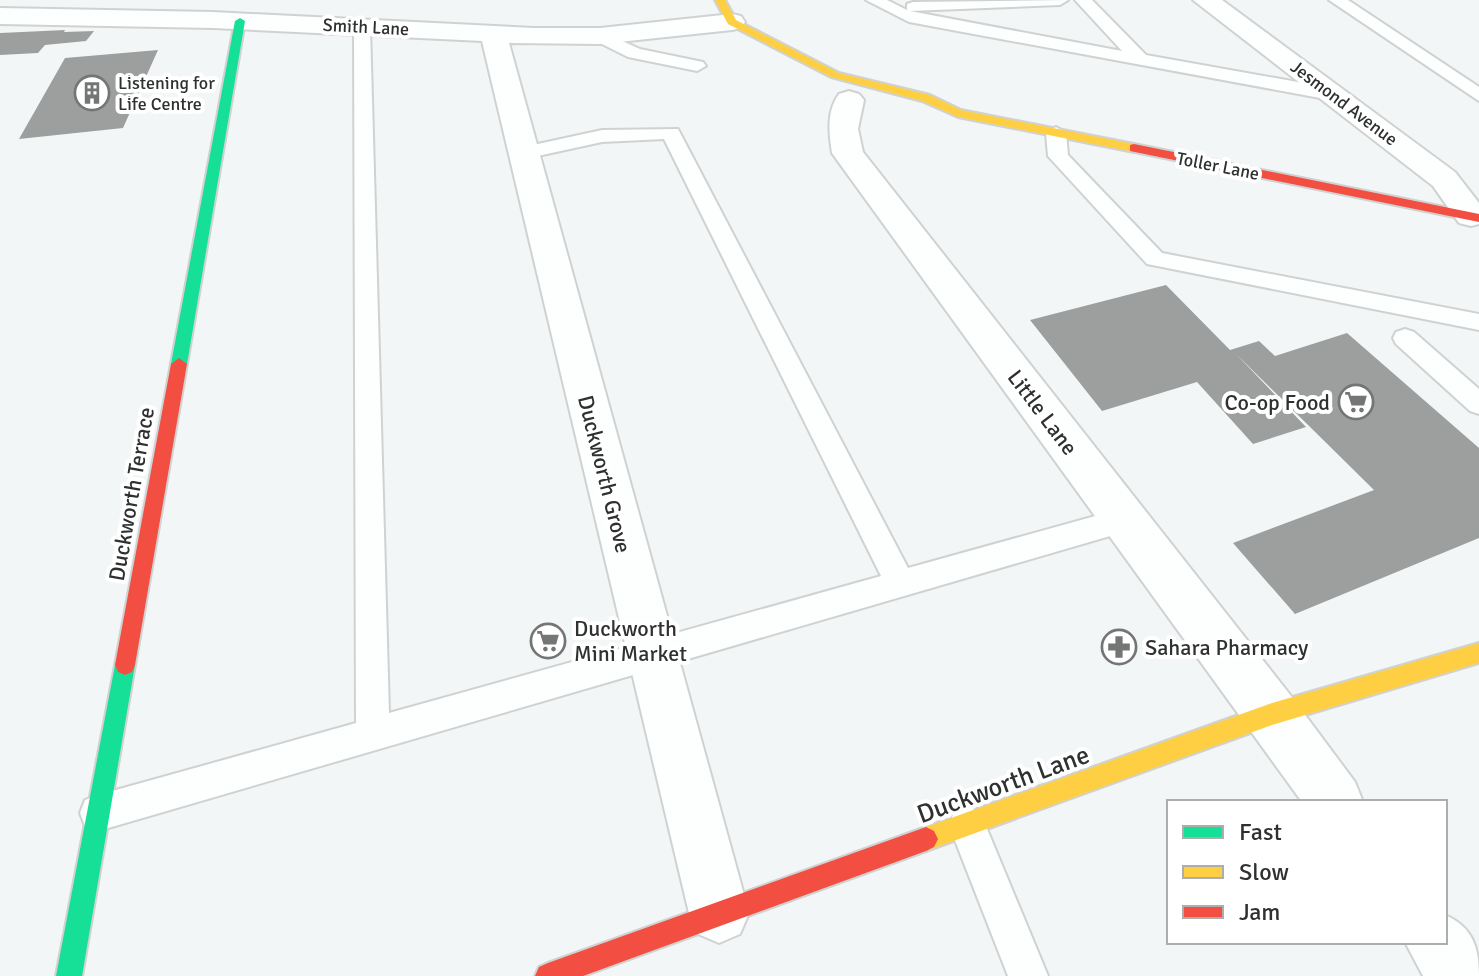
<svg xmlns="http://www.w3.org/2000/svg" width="1479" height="976" font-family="Signika,sans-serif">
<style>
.building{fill:#9d9f9f}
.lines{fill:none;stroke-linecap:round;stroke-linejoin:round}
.lane-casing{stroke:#d0d2d2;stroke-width:4}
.street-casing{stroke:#d0d2d2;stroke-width:4}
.fast-casing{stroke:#d0d2d2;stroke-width:4}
.slow-casing{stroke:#d0d2d2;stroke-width:4}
.jam-casing{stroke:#d0d2d2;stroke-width:4}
.lane{fill:#fdfefe;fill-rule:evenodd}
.street{fill:#fdfefe;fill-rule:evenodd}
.fast{fill:#16e098;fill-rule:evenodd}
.slow{fill:#ffcf43;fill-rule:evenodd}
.jam{fill:#f24e42;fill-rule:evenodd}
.labels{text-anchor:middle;stroke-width:8;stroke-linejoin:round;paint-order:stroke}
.far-street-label{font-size:18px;fill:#2f3131;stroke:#fff}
.far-poi-label{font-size:18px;fill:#2f3131;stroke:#fff;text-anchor:start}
.poi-label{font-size:22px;fill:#2f3131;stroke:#fff;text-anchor:start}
.street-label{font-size:22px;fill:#2f3131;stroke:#fff}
.near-street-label{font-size:26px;fill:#2f3131;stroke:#fff}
</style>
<rect width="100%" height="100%" fill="#f3f6f7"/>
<!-- building -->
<path class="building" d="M65,30L64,32L94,31L86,41L45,45L38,53L0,55V33Z
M158,50L123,128L19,139L65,58Z
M1166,285L1230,350L1259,341L1275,356L1347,333L1479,448V538L1295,614L1233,543L1374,490L1236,354L1306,427L1253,444L1197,382L1102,411L1030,320Z"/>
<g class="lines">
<!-- lane casing -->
<g class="lane-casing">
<path id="lane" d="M866,0H887L907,10V4L913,2L1068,0L1060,5L910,11L1122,51L1075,0H1092L1146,55L1331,88L1340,94L1331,100L909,22Z
M1329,0H1348L1479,87V101Z
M362,22L370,27L389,713L881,576L664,139L602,142L524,159L517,157L514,153L524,147L602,130L678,129L908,568L1124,508L1134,511L1138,520L1134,529L98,831L85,826L80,813L85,800L98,795L356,723L354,27Z
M600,31L640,49L703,62L706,66L697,71L628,57L594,40L592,36Z
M1056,127L1066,133L1068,155L1162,253L1479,314V330L1147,264L1048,156L1046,133Z
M1405,329L1414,332L1479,389V414L1470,411L1396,344L1393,338L1396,332Z
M967,807L980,812L1048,976H1008L949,825L954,812Z"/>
</g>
<!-- street casing -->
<g class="street-casing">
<path id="street" d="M1193,0H1222L1455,172L1479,203V224L1471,226L1459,223L1433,186Z
M0,8L213,12L533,28H600L732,14L741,16L745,22L741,28L732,30L600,44L509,43L749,913L740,934L719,943L698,934L689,913L482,41L213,28L0,24Z
M849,91L859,94L864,100L858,129L863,152L1291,696L1355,782L1363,802H1302L832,153C829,133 826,112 839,94Z
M1445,915C1473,927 1479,948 1479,976H1423L1405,942H1445Z"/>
</g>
<!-- fast casing -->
<g class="fast-casing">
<path id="fast" d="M240,18L245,21L187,364L179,370L171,364L235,21Z
M125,655L132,658L135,665L82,976H56L115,665L118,658Z"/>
</g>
<!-- slow casing -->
<g class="slow-casing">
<path id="slow" d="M715,0H725L736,20L839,73L930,95L961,110L1134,144L1140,148L1134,152L958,117L922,101L831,77L728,24Z
M1479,643V663L1272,725L926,851L918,847L914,839L918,831L926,827L1272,703Z"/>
</g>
<!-- jam casing -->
<g class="jam-casing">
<path id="jam" d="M1134,144L1479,214V222L1130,151V145Z
M179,358L187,364L135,665L132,672L125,675L118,672L115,665L171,364Z
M926,827L934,831L938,839L934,847L926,851L583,976H535L539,967L548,963Z"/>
</g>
<!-- lane -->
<use href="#lane" class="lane"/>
<!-- street -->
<use href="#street" class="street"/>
<!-- fast -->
<use href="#fast" class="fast"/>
<!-- slow -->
<use href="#slow" class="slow"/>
<!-- jam -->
<use href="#jam" class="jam"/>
</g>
<!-- icons -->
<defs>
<g id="building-ring" transform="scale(1.8)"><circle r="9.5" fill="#fff" stroke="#747676" stroke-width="1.5"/><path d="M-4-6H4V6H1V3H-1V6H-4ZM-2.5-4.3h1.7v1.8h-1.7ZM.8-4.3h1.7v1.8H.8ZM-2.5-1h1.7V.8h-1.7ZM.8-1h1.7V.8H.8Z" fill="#747676"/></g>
<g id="supermarket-ring" transform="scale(1.8)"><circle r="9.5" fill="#fff" stroke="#747676" stroke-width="1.5"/><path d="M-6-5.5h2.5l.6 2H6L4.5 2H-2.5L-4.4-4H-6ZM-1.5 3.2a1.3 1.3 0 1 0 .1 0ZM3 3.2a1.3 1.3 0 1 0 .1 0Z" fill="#747676"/></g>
<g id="pharmacy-ring" transform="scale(1.8)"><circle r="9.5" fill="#fff" stroke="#747676" stroke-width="1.5"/><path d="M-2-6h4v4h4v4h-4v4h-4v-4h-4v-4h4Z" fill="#747676"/></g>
</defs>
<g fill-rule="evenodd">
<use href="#building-ring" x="92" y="93"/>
<use href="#supermarket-ring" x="1356" y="402"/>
<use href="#supermarket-ring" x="548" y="641"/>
<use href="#pharmacy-ring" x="1119" y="647"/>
</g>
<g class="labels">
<!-- far-street labels -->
<g class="far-street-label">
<text transform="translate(366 27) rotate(3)" y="6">Smith Lane</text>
<text transform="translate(1344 103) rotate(37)" y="6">Jesmond Avenue</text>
<text transform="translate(1218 166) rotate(11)" y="6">Toller Lane</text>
</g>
<!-- far-poi labels -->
<g class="far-poi-label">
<text x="118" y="89">Listening for<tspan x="118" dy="21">Life Centre</tspan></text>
</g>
<!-- poi labels -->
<g class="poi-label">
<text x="1330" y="410" text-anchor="end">Co-op Food</text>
<text x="574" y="636">Duckworth<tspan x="574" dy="25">Mini Market</tspan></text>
<text x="1145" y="655">Sahara Pharmacy</text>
</g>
<!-- street labels -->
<g class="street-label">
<text transform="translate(1043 412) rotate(53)" y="8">Little Lane</text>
<text transform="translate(605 474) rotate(76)" y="8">Duckworth Grove</text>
<text transform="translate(131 494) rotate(-80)" y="8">Duckworth Terrace</text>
</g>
<!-- near-street labels -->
<g class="near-street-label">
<text transform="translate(1003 784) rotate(-20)" y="9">Duckworth Lane</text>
</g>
</g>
<!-- legend -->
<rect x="1167" y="800" width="280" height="144" fill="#ffffff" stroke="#acadad" stroke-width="2"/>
<rect x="1183" y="826" width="40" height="12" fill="#16e098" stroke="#acadad" stroke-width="2"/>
<text x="1239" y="840" font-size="24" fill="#2f3131">Fast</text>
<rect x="1183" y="866" width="40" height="12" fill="#ffcf43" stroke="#acadad" stroke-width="2"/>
<text x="1239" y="880" font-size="24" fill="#2f3131">Slow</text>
<rect x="1183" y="906" width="40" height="12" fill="#f24e42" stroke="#acadad" stroke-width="2"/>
<text x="1239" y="920" font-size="24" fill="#2f3131">Jam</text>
</svg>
